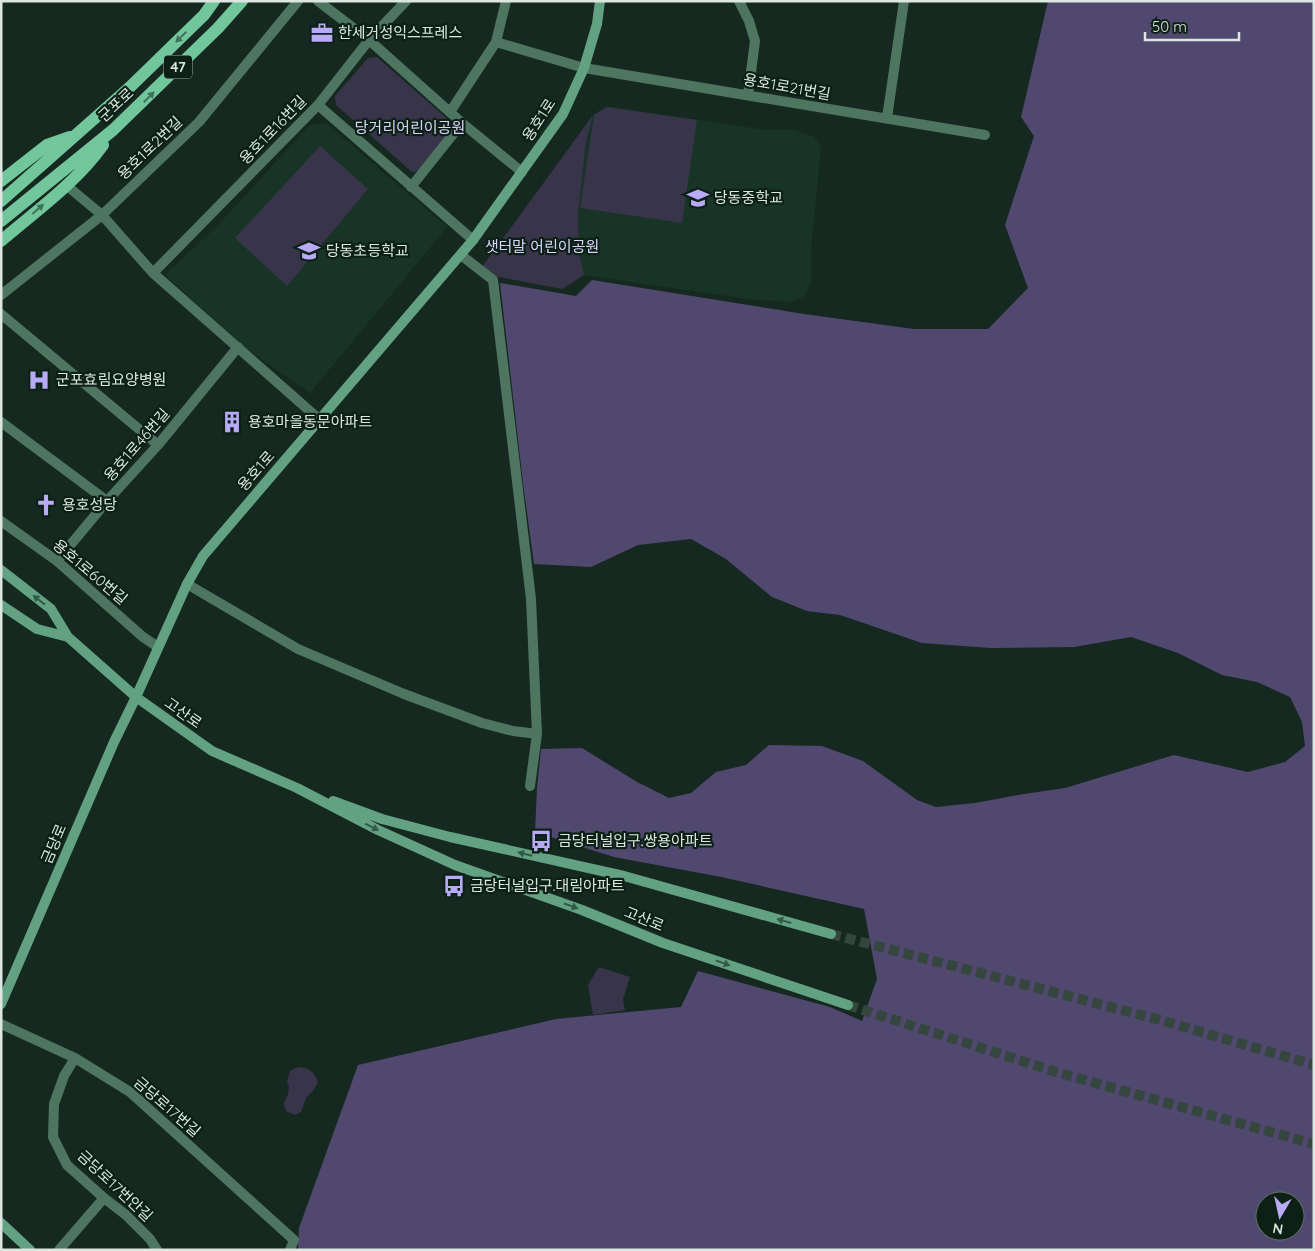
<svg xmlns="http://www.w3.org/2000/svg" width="1315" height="1251" font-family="Quicksand,'Noto Sans KR',sans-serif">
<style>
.built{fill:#183426}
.green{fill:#38344a}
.forest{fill:#50486e;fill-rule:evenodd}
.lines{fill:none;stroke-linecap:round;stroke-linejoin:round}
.secondary-tunnel{stroke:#34463d;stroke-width:10;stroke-dasharray:10 5;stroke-linecap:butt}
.street{stroke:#4d7560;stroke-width:10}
.secondary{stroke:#62a282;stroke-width:10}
.primary{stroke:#71c69c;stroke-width:12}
.oneway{fill:#3e7359}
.oneway2{fill:#335a47}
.labels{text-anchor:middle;stroke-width:4.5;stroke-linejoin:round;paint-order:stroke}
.shield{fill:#0c2016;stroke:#9daba3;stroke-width:1}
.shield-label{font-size:14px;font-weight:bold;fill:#dbe7e0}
.poi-label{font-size:15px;fill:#dbe7e0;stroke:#0c2016;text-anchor:start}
.street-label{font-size:15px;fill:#dbe7e0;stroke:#0c2016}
.park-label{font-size:15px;fill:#dad3fc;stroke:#0c2016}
</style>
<rect width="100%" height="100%" fill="#162920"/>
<!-- built -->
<path class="built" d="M606,106L765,130H794L813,136L821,147L811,251V282L803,297L790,302L748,299L584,275L579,251L578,214L586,142L593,115Z
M326,123L447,227L310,393L246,348L165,275L217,226L310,125Z"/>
<!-- green -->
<path class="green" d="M377,57L452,123L453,129L418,171L412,172L336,105L335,96L368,58Z
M607,107L697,120L682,223L580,208L594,115Z
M593,115L586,142L578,214L579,251L584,275L562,289L494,276L482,267Z
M320,146L368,189L287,286L235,238Z
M598,968H602L630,977L623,999L625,1010L593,1015L588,985Z
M298,1067C309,1068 314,1071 318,1082L313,1091L306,1098L301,1112L295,1115L286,1111L284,1103L288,1094L289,1087L287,1082L290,1071Z"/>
<!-- forest -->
<path class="forest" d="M1048,1H1314V1250H298L299,1228L358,1065L556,1019L681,1007L698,971L830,1007L862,1021L877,979L864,909L721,877L614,857L535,832L537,788L541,749L582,748L637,782L669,798L691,793L716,772L746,765L769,745L822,746L863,761L917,800L936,807L975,803L1024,794L1065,788L1174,755L1248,772L1285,762L1305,746L1302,722L1290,697L1257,682L1222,675L1178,653L1131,637L1074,647L991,648L922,643L840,615L807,611L772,597L726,559L691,539L638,545L591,567L534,564L523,483L500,283L576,296L592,280L804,314L914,329H988L1028,288L1005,225L1034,136L1021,117ZM1265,1201H1295V1231H1265Z"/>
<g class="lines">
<!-- secondary-tunnel -->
<path class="secondary-tunnel" d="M831,934L1164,1021L1314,1065
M848,1005L1056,1072L1314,1144"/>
<!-- street -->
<path class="street" d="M318,1L369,40L462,123L522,172
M739,1L749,21L755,41L748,95
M496,42L584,68L985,135
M318,105L473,240
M450,112L496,42L506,1
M887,118L904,1
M66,185L102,215L153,273L320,420
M411,187L462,123
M461,255L493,280L531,599L537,734L530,786
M153,273L318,105L369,40L406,1
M1,295L102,215L199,122L298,1
M1,314L158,445
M1,422L107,501
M1,521L57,561L143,637L158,647
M57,561L107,501L158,445L238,347
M187,584L298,649L404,694L482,723L513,731L537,734
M1,1024L75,1058L130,1092L294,1240L290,1250
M75,1058L64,1076L54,1104L53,1137L67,1165L104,1198L126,1215L150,1239L157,1250
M59,1250L104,1198"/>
<!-- secondary -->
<path class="secondary" d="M1,570L51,609L68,637L136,697L212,751L297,788L378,830L455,865L582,910L663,943L848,1005
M1,605L37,629L68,637
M333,801L382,819L450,837L624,876L831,934
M1,1004L114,742L136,697L187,584L203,556L473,240L563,114L584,68L597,24L600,1
M1,1223L30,1250"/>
<!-- primary -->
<path class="primary" d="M1,181L47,145L70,137
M1,201L129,88L204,15L214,1
M1,221L113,130L218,28L242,1
M1,241C36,211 76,183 103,145"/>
</g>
<!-- one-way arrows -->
<defs><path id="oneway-solid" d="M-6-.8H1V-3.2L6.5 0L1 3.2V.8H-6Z" transform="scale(1.25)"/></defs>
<g class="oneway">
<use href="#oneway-solid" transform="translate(181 37) rotate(135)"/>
<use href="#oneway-solid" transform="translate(149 97) rotate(-45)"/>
<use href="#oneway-solid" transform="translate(38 209) rotate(-41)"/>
</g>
<g class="oneway2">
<use href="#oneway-solid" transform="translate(39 600) rotate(-142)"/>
<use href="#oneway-solid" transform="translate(372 827) rotate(27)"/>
<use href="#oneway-solid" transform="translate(525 854) rotate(-166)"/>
<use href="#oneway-solid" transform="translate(571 906) rotate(19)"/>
<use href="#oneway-solid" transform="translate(784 921) rotate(-164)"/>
<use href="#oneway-solid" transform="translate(723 963) rotate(19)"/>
</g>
<!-- icons -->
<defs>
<g id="office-bare" transform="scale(1.725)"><path d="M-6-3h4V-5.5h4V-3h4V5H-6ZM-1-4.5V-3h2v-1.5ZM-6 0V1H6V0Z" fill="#b9aaf7" stroke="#0c2016" stroke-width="2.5" paint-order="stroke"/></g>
<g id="school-bare" transform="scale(1.725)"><path d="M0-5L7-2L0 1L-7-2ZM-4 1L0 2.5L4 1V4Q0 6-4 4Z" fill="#b9aaf7" stroke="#0c2016" stroke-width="2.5" paint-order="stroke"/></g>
<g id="hospital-bare" transform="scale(1.725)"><path d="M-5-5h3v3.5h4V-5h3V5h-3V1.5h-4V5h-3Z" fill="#b9aaf7" stroke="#0c2016" stroke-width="2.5" paint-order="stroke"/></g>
<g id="building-bare" transform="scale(1.725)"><path d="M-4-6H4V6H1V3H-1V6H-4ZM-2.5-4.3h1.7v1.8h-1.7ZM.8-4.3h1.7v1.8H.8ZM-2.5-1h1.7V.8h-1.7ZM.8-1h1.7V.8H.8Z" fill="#b9aaf7" stroke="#0c2016" stroke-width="2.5" paint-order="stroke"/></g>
<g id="church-bare" transform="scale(1.725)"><path d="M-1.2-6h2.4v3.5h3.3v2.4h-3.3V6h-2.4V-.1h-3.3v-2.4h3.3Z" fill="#b9aaf7" stroke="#0c2016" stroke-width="2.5" paint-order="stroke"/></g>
<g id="bus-bare" transform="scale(1.725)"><path d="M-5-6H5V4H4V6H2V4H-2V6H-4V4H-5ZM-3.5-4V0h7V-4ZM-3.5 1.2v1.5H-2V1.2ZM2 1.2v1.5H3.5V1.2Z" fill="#b9aaf7" stroke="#0c2016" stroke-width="2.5" paint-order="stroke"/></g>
</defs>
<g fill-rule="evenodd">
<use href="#office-bare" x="322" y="33"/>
<use href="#school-bare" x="698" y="198"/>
<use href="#school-bare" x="309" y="251"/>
<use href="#hospital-bare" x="39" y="380"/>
<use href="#building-bare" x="232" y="422"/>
<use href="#church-bare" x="46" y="505"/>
<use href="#bus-bare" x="541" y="841"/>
<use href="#bus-bare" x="454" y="886"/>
</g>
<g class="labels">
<!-- shield labels -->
<rect class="shield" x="164" y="55.5" width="28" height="23" rx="4"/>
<g class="shield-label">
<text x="178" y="72">47</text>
</g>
<!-- poi labels -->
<g class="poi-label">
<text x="338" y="38">한세거성익스프레스</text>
<text x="714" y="203">당동중학교</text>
<text x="326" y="256">당동초등학교</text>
<text x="56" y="385">군포효림요양병원</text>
<text x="248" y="427">용호마을동문아파트</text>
<text x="62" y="510">용호성당</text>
<text x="558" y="846">금당터널입구.쌍용아파트</text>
<text x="470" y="891">금당터널입구.대림아파트</text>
</g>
<!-- street labels -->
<g class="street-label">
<text transform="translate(787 87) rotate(10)" y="5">용호1로21번길</text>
<text transform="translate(116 105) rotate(-43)" y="5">군포로</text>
<text transform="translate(539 120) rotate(-57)" y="5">용호1로</text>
<text transform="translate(273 130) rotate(-46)" y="5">용호1로16번길</text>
<text transform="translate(150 148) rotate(-44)" y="5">용호1로2번길</text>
<text transform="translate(137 445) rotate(-49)" y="5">용호1로46번길</text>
<text transform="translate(256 471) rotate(-49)" y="5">용호1로</text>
<text transform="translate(90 572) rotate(40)" y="5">용호1로60번길</text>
<text transform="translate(183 713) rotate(35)" y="5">고산로</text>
<text transform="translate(54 844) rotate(-67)" y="5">금당로</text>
<text transform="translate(644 919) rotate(22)" y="5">고산로</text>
<text transform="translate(167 1107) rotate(41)" y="5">금당로17번길</text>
<text transform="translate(115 1186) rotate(43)" y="5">금당로17번안길</text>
</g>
<!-- park labels -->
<g class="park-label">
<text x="410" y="133">당거리어린이공원</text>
<text x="542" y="252">샛터말 어린이공원</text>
</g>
</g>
<!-- border -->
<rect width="1315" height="1251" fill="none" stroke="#dbe7e0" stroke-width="5"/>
<!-- north arrow -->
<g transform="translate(1280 1216) rotate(189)"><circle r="24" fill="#0c2016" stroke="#5f7067"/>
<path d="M0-4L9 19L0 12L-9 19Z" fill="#b9aaf7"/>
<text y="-8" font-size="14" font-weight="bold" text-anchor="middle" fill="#dbe7e0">N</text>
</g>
<!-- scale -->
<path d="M1145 32v8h94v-8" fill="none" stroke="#dbe7e0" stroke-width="2.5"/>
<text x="1152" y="32" font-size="15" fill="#dbe7e0" stroke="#0c2016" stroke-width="4" paint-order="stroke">50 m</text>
</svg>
